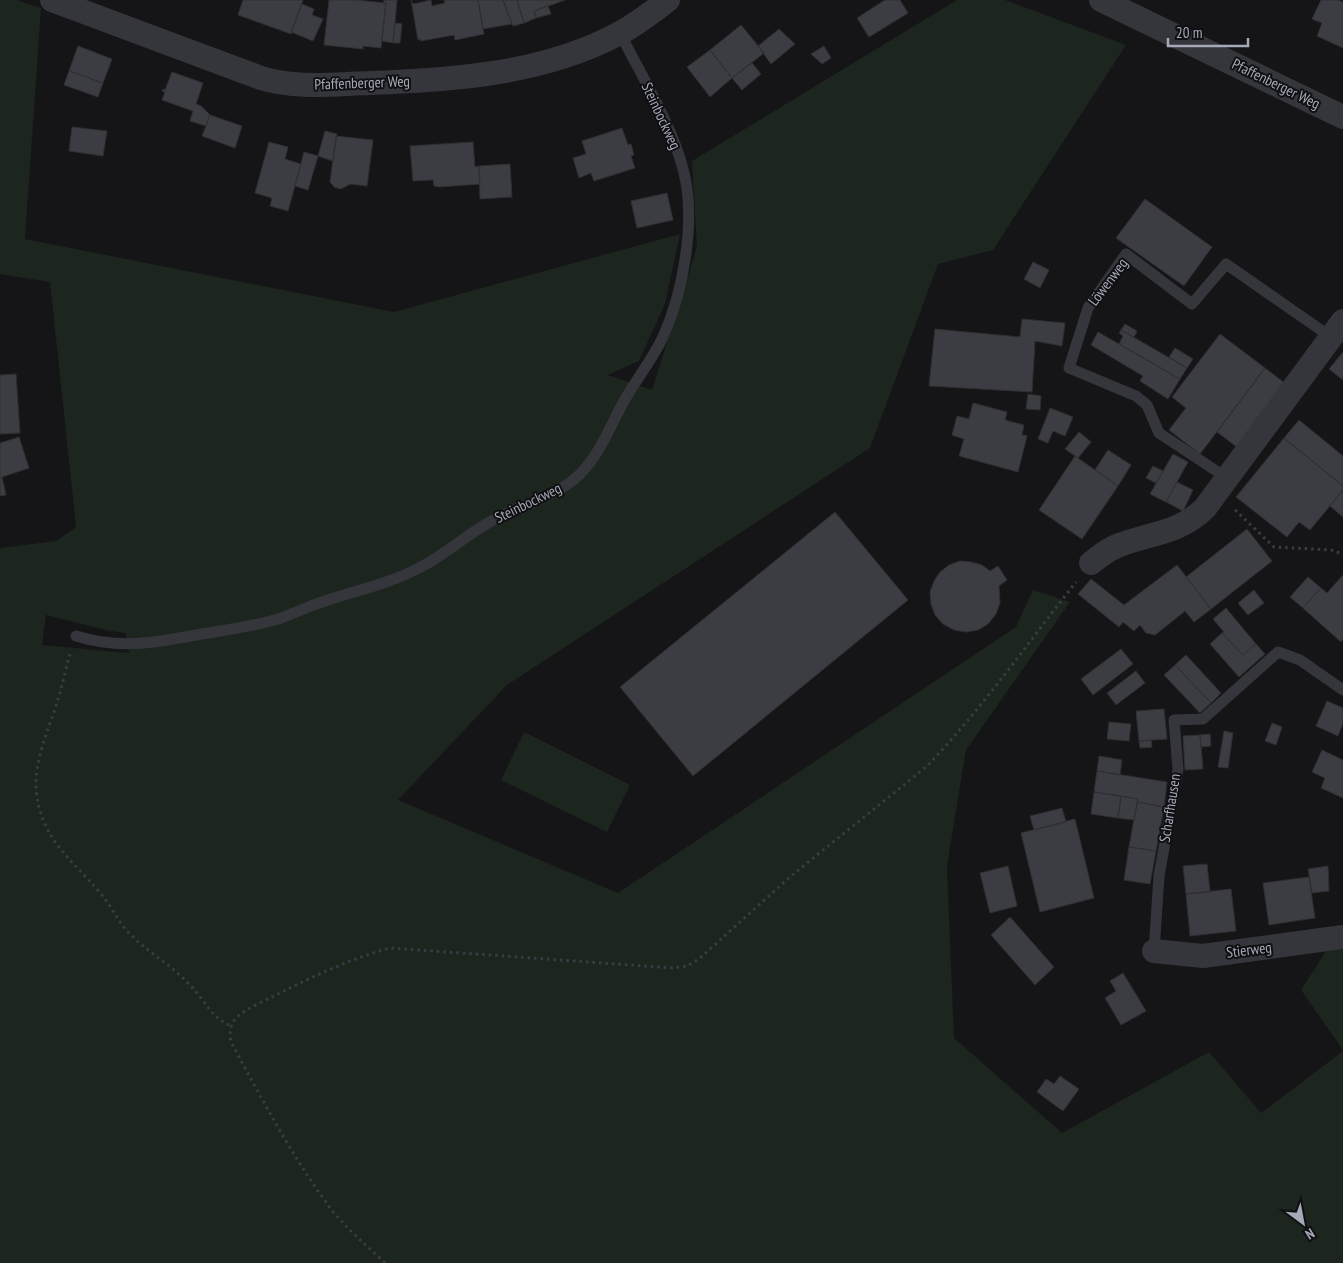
<svg xmlns="http://www.w3.org/2000/svg" width="1343" height="1263" font-family="'PT Sans Narrow',sans-serif">
<style>
.green{fill:#1c251e;fill-rule:evenodd}
.building{fill:#3c3d42;stroke:#2f2e33}
.lines{fill:none;stroke-linecap:round;stroke-linejoin:round}
.path{stroke:#3b3c43;stroke-width:3;stroke-dasharray:2.5 4;stroke-linecap:butt}
.service{stroke:#35363c;stroke-width:11}
.minor{stroke:#35363c;stroke-width:24}
.labels{text-anchor:middle;stroke-width:4;stroke-linejoin:round;paint-order:stroke}
.street-label{font-size:15px;fill:#a5a9b8;stroke:#101012}
</style>
<rect width="100%" height="100%" fill="#151517"/>
<!-- green -->
<path class="green" d="M0,0H17L41,8L25,239L394,312L680,234L665,304L639,361L608,375L652,390L697,247L692,161L957,0H1005L1126,45L993,250L938,264L870,448L507,685L398,800L618,893L1016,627L1033,590L1070,602L966,750L947,866L954,1038L1062,1133L1209,1052L1261,1113L1343,1051V1263H0V548L56,541L76,527L50,282L0,274ZM46,615L110,631L126,633L129,653L42,645Z
M524,732L630,785L607,832L501,780Z
M1343,945V1050L1301,990L1328,948Z"/>
<!-- building -->
<path class="building" d="M243,0H303L291,34L238,15Z
M329,0H356L386,3L381,48L363,46V49L324,45Z
M384,0H397L393,43L382,41L386,3H383Z
M411,0L413,4L431,0L432,6L445,3L444,0H478L484,34L455,40L454,35L421,41L420,39L418,40Z
M478,0H503L512,24L483,29Z
M503,0H517L524,23L513,26Z
M517,0H565L534,11L536,18L524,23Z
M885,0H900L908,13L869,37L857,18Z
M1321,0H1338L1343,2V48L1317,36L1322,23L1312,19Z
M302,4L314,9L312,15L323,19L313,41L291,32Z
M548,6L551,14L536,18L534,11Z
M395,23L402,24L400,43H393Z
M741,25L764,53L732,78L710,50Z
M779,29L795,44L771,64L758,46Z
M78,46L112,59L103,83L69,71Z
M824,46L831,58L822,64L811,54Z
M710,50L732,78L710,97L687,67Z
M752,63L761,74L742,90L732,78Z
M69,71L103,83L98,97L64,85Z
M172,72L203,83L196,104L201,106L210,115L206,126L190,121L193,111L162,100L165,92L162,91L163,89L165,90Z
M210,115L242,126L235,148L202,136Z
M72,127L107,131L103,156L69,151Z
M622,128L628,145L631,144L634,155L631,156L635,168L594,181L591,173L579,178L573,158L586,154L582,141Z
M325,131L337,134L333,161L318,156Z
M336,136L373,140L367,186L350,184L341,189L334,187L332,184L330,182Z
M269,142L288,147L285,159L301,164L288,211L270,206L272,198L255,193Z
M473,142L475,167L479,166L480,184L439,187L434,186L433,180L413,181L410,146Z
M304,152L318,156L308,190L295,186Z
M510,164L512,197L480,199L479,166Z
M667,193L673,220L637,228L631,201Z
M1145,199L1212,247L1184,286L1116,238Z
M1033,262L1049,270L1040,288L1024,279Z
M1022,319L1065,323L1062,346L1035,341L1032,392L929,386L935,329L1020,337Z
M1125,324L1137,331L1134,337L1121,330Z
M1121,330L1187,368L1180,379L1119,344L1123,336L1119,333Z
M1098,332L1180,379L1168,399L1140,381L1143,376L1091,345Z
M1220,334L1265,368L1200,454L1169,430L1186,408L1172,397Z
M1175,348L1193,359L1187,368L1169,357Z
M1343,352V380L1329,369Z
M1265,368L1286,384L1237,447L1217,432Z
M16,374L20,433L0,434V375Z
M1028,394L1041,396L1040,410L1026,409Z
M973,403L1007,412L1005,420L1024,425L1022,435L1027,436L1018,472L959,456L964,439L952,435L957,416L969,419Z
M1050,408L1073,417L1065,436L1053,431L1048,443L1038,439Z
M1299,420L1343,456V486L1284,438Z
M1079,432L1091,442L1078,458L1065,449Z
M19,437L29,468L2,477L6,495L0,496V443Z
M1284,438L1343,486V490L1310,530L1299,522L1287,537L1236,497Z
M1108,450L1131,465L1118,486L1095,470Z
M1173,454L1188,462L1166,502L1150,494Z
M1075,456L1118,486L1082,539L1039,510Z
M1153,466L1163,471L1156,483L1146,478Z
M1177,482L1193,490L1183,511L1166,502Z
M1343,490V517L1330,506Z
M835,512L908,600L693,776L620,687Z
M1247,529L1272,561L1211,609L1186,577Z
M960,561L971,562L982,565L990,571L998,566L1007,580L999,586L1000,603L996,614L988,624L978,630L966,632L954,630L943,624L935,615L931,604L930,592L934,581L940,572L949,565Z
M1177,565L1211,609L1194,622L1185,611L1155,635L1146,633L1140,625L1134,631L1123,622L1119,627L1078,594L1091,579L1124,605Z
M1343,575V639L1341,642L1303,608L1321,588L1327,593Z
M1308,577L1321,588L1303,608L1290,597Z
M1254,590L1264,603L1248,615L1238,603Z
M1226,608L1256,644L1243,655L1222,633L1224,632L1213,619Z
M1222,633L1243,655L1256,644L1265,654L1239,677L1210,644Z
M1121,649L1133,664L1093,695L1081,679Z
M1186,655L1221,693L1211,703L1175,665Z
M1175,665L1211,703L1200,713L1164,675Z
M1136,671L1145,683L1116,705L1107,693Z
M1327,701L1343,708V723L1338,736L1316,726Z
M1164,709L1167,739L1139,741L1136,711Z
M1109,722L1131,724L1129,741L1107,739Z
M1272,723L1282,727L1276,745L1265,741Z
M1224,731L1233,733L1228,768L1218,767Z
M1210,734L1211,746L1201,747L1200,735Z
M1200,735L1203,769L1185,770L1183,736Z
M1151,740L1152,747L1140,748L1139,741Z
M1322,750L1343,760V798L1321,788L1325,778L1312,772Z
M1099,756L1122,760L1120,775L1097,771Z
M1097,771L1167,782L1164,807L1137,802L1138,799L1094,792Z
M1094,792L1121,796L1118,818L1091,814Z
M1121,796L1138,799L1134,820L1118,818Z
M1137,802L1164,807L1156,851L1129,847Z
M1062,808L1066,822L1034,830L1030,816Z
M1075,819L1094,898L1040,912L1021,833Z
M1129,847L1156,851L1150,884L1124,880Z
M1207,864L1210,892L1186,894L1183,866Z
M1008,866L1017,906L990,913L980,873Z
M1328,866L1329,891L1312,893L1308,869Z
M1309,877L1315,918L1269,925L1263,883Z
M1231,889L1236,931L1190,936L1186,894Z
M1010,917L1054,967L1035,985L991,935Z
M1123,973L1146,1011L1121,1025L1105,998L1116,991L1110,981Z
M1060,1076L1079,1089L1063,1111L1037,1092L1046,1079L1054,1084Z"/>
<g class="lines">
<!-- path -->
<path class="path" d="M1235,510L1274,547L1331,550L1343,554
M70,654C65,672 61,691 55,709C47,732 34,765 36,789C41,840 70,857 100,893C112,906 118,923 131,935C149,953 172,966 189,984C205,1000 210,1017 231,1026
M385,1263C366,1245 347,1229 331,1209C292,1157 262,1099 231,1042C229,1032 230,1024 237,1017C247,1008 262,1002 274,996C312,977 349,959 390,948L673,968L687,966L699,959L791,876L926,767C981,710 1027,644 1076,582"/>
<!-- service -->
<path class="service" d="M1227,478L1159,433L1147,405L1136,396L1069,368L1088,308L1126,254L1192,304L1226,264L1331,337
M76,636C124,651 160,641 208,633C232,629 255,626 278,619C293,614 307,607 322,602C354,591 389,584 419,568C447,554 469,532 497,518C524,504 556,497 579,475C600,455 610,426 624,401C636,380 651,361 662,339C683,294 696,222 684,173C673,126 642,77 620,33
M1154,951L1159,876L1178,769L1174,720L1203,719L1278,652L1300,660L1343,690"/>
<!-- minor -->
<path class="minor" d="M52,0L261,78C297,89 333,84 370,83C453,80 543,74 618,34C636,25 652,12 668,0
M1101,0L1343,117
M1091,563C1100,556 1107,550 1117,546C1149,533 1179,534 1205,508L1343,321
M1154,951L1203,956L1343,937"/>
</g>
<g class="labels">
<!-- street labels -->
<g class="street-label">
<text transform="translate(362 83) rotate(-2)" y="5">Pfaffenberger Weg</text>
<text transform="translate(1276 84) rotate(26)" y="5">Pfaffenberger Weg</text>
<text transform="translate(661 116) rotate(65)" y="5">Steinbockweg</text>
<text transform="translate(1108 282) rotate(-53)" y="5">Löwenweg</text>
<text transform="translate(528 503) rotate(-26)" y="5">Steinbockweg</text>
<text transform="translate(1170 808) rotate(-81)" y="5">Scharfhausen</text>
<text transform="translate(1249 950) rotate(-7)" y="5">Stierweg</text>
</g>
</g>
<!-- north arrow -->
<g transform="translate(1303 1223) rotate(148)" stroke="#101012" stroke-width="4" paint-order="stroke">
<path d="M0-4L9 19L0 12L-9 19Z" fill="#a5a9b8"/>
<text y="-8" font-size="14" font-weight="bold" text-anchor="middle" fill="#a5a9b8">N</text>
</g>
<!-- scale -->
<path d="M1168 38v8h80v-8" fill="none" stroke="#a5a9b8" stroke-width="2.5"/>
<text x="1176" y="38" font-size="15" fill="#a5a9b8" stroke="#101012" stroke-width="4" paint-order="stroke">20 m</text>
</svg>
